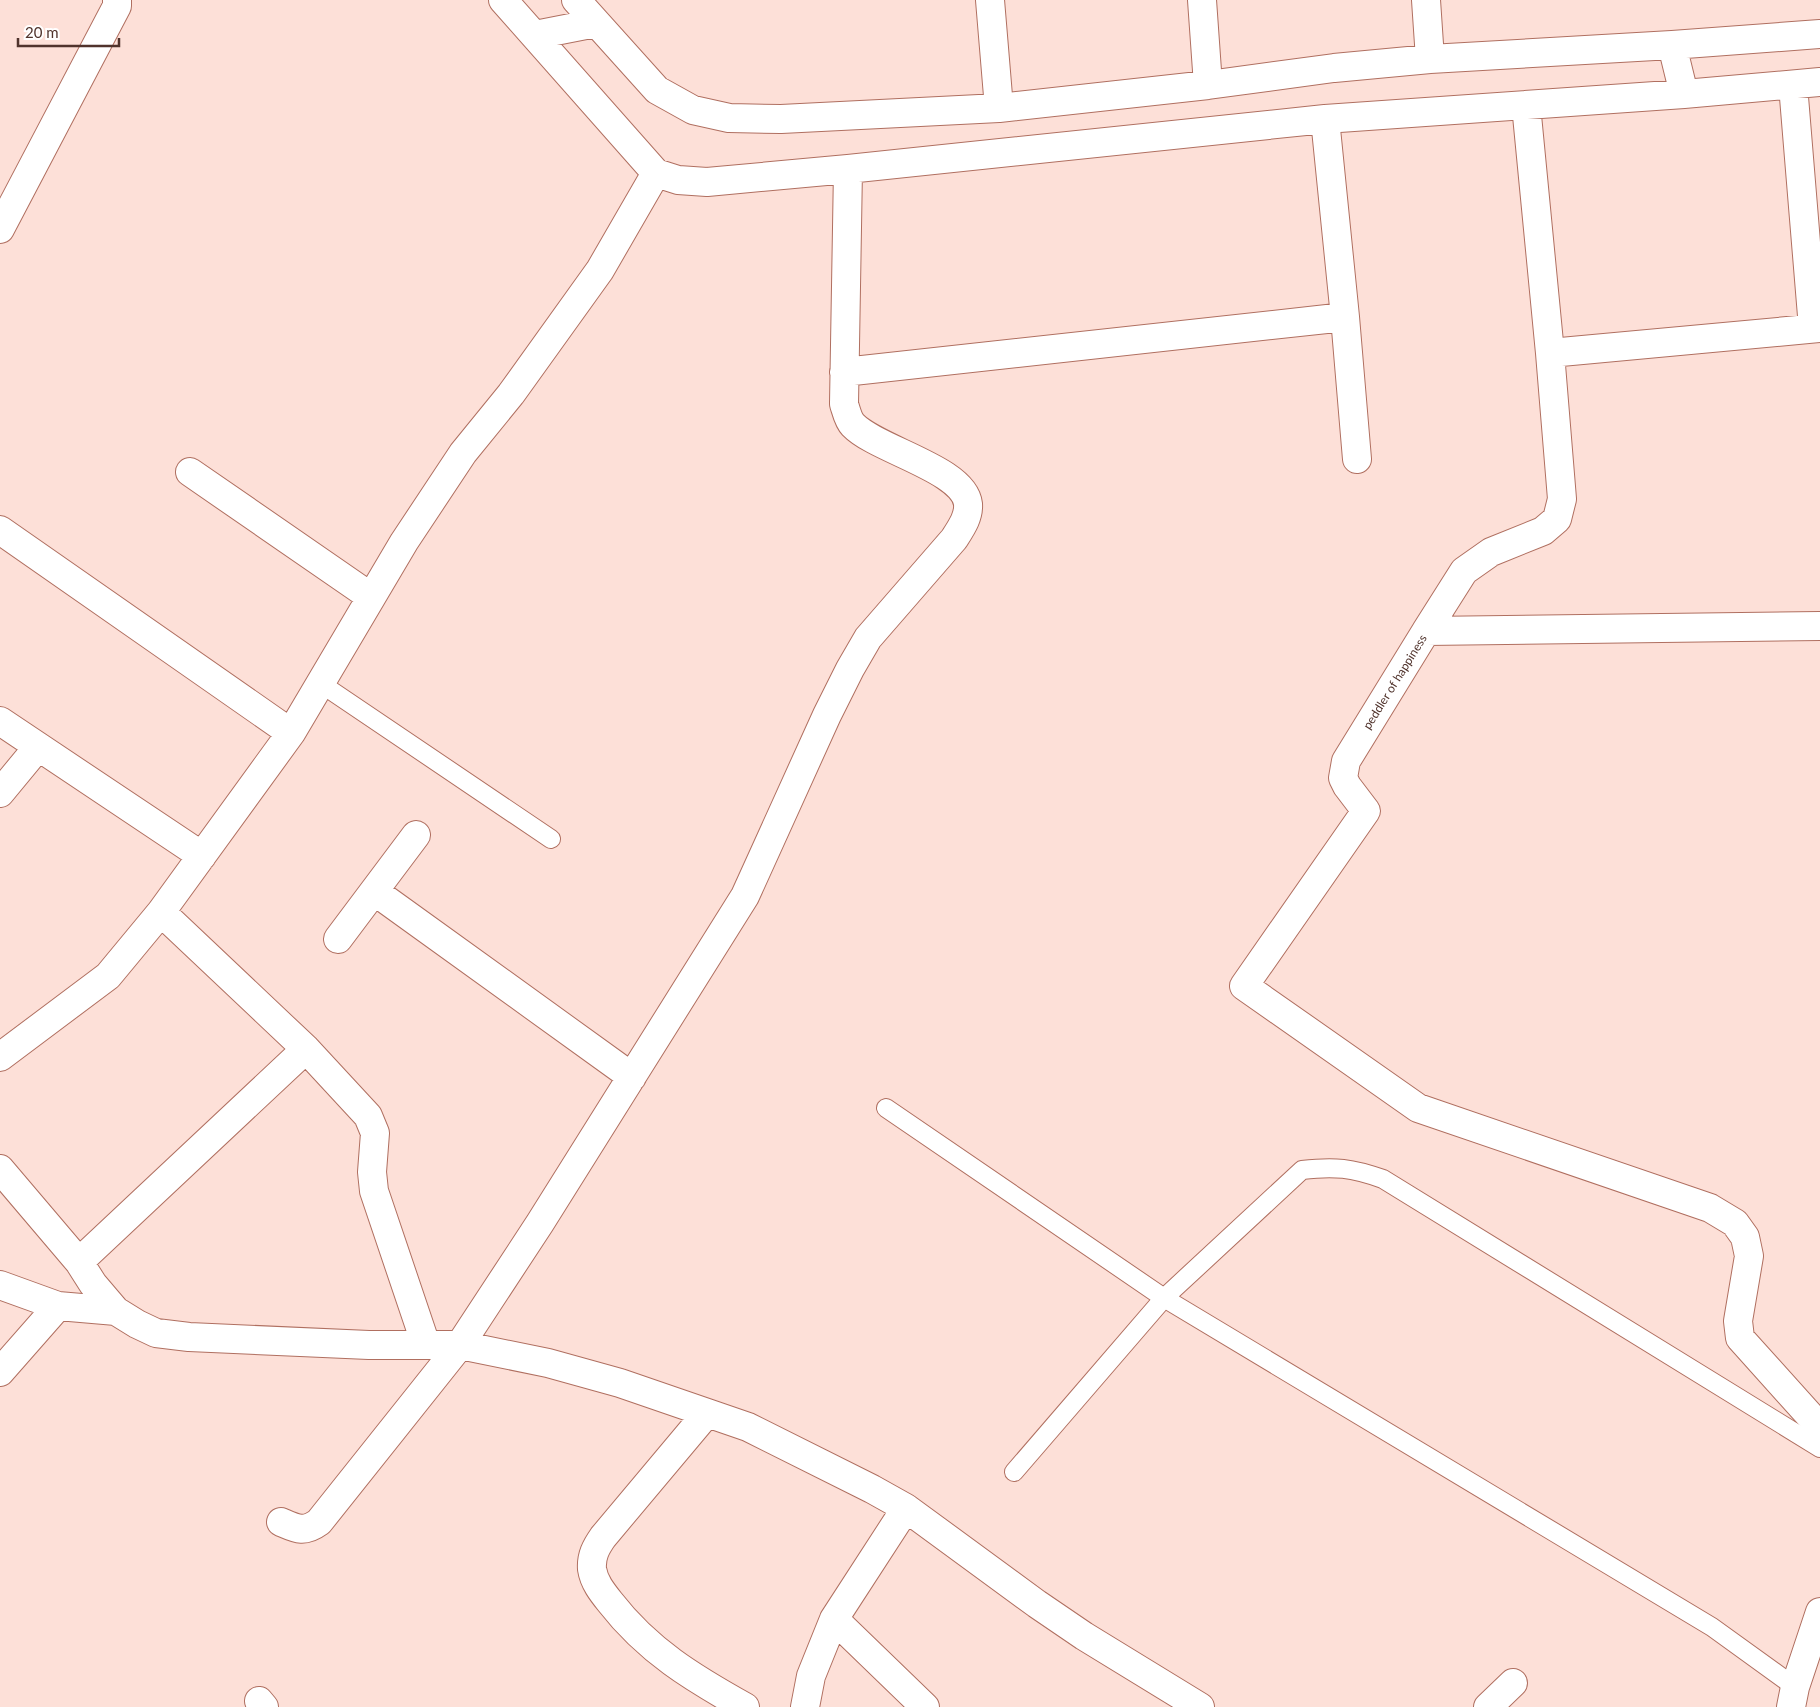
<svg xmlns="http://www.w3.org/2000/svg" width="1820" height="1707" font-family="Lato,sans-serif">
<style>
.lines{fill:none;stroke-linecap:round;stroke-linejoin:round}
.service-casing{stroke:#b06f60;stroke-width:20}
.minor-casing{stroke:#b06f60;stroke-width:30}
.service{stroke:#fff;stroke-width:18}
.minor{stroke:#fff;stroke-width:28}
.labels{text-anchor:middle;stroke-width:5;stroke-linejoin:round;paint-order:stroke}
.street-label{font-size:12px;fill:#50332c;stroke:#fff}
</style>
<rect width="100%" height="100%" fill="#fde0d8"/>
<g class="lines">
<!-- service casing -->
<g class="service-casing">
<path id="service" d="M320,683L551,839
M886,1108L1164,1298L1712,1627L1795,1687
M1014,1472L1164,1298L1302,1170C1335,1166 1352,1168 1383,1179L1820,1448"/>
</g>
<!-- minor casing -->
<g class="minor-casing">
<path id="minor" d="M576,0L657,90L693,110L729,118L781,119L999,108L1208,85L1334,68L1430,59L1672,45L1820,34
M990,0L999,108
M1202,0L1208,85
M1426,0L1430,59
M535,35L596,23
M1672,45L1684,94
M1793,85L1813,328
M1325,119L1345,317L1357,459
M656,173L678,180L707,182L848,169L1325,119L1684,94L1820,82
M0,229L117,6V0
M1550,353L1820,328
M844,372L1345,317
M190,472L371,597
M0,530L291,733
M1820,626L1426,631L1346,761L1343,778L1347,786L1366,811L1244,986L1418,1108L1710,1208L1735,1223L1745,1237L1749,1256L1738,1321L1740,1338L1820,1427
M1426,631L1464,571L1491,552L1543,531L1557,519L1562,499L1550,353L1526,105
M0,721L202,856
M0,793L38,747
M374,891L632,1077
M161,912L306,1049L368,1116L375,1133L372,1172L374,1191L426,1345
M338,939L416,835
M0,1057L108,976L161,912L291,733L404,542L463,453L511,394L600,270L656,173L503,0
M0,1169L79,1262L93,1284L116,1311L137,1324L156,1333L189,1337L369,1345H460L548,1363L620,1383L748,1427L872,1489L906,1508L834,1619L811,1676L805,1707
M79,1262L306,1049
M0,1285L58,1306L116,1311
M0,1372L58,1306
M707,1413L603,1537C596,1547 591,1556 592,1569C594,1582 602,1592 610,1602C648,1651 693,1678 745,1707
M906,1508L1037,1604L1084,1636L1200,1707
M281,1522C297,1529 304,1533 319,1522L460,1345L540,1223L745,896L827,715L850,669L868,638L954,539C961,528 969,517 968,504C964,469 877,450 853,425C848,420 846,410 844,404L848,169
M834,1619L925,1707
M259,1701L264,1707
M1488,1707L1513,1683
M1791,1707L1795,1687L1820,1612"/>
</g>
<!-- service -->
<use href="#service" class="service"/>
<!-- minor -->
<use href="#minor" class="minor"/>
</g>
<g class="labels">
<!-- street labels -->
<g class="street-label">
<text transform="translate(1395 682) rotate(-58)" y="4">peddler of happiness</text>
</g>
</g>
<!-- scale -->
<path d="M18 38v8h101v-8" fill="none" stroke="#50332c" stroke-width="2.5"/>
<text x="25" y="38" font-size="15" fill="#50332c" stroke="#ffffff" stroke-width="4" paint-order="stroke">20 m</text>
</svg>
